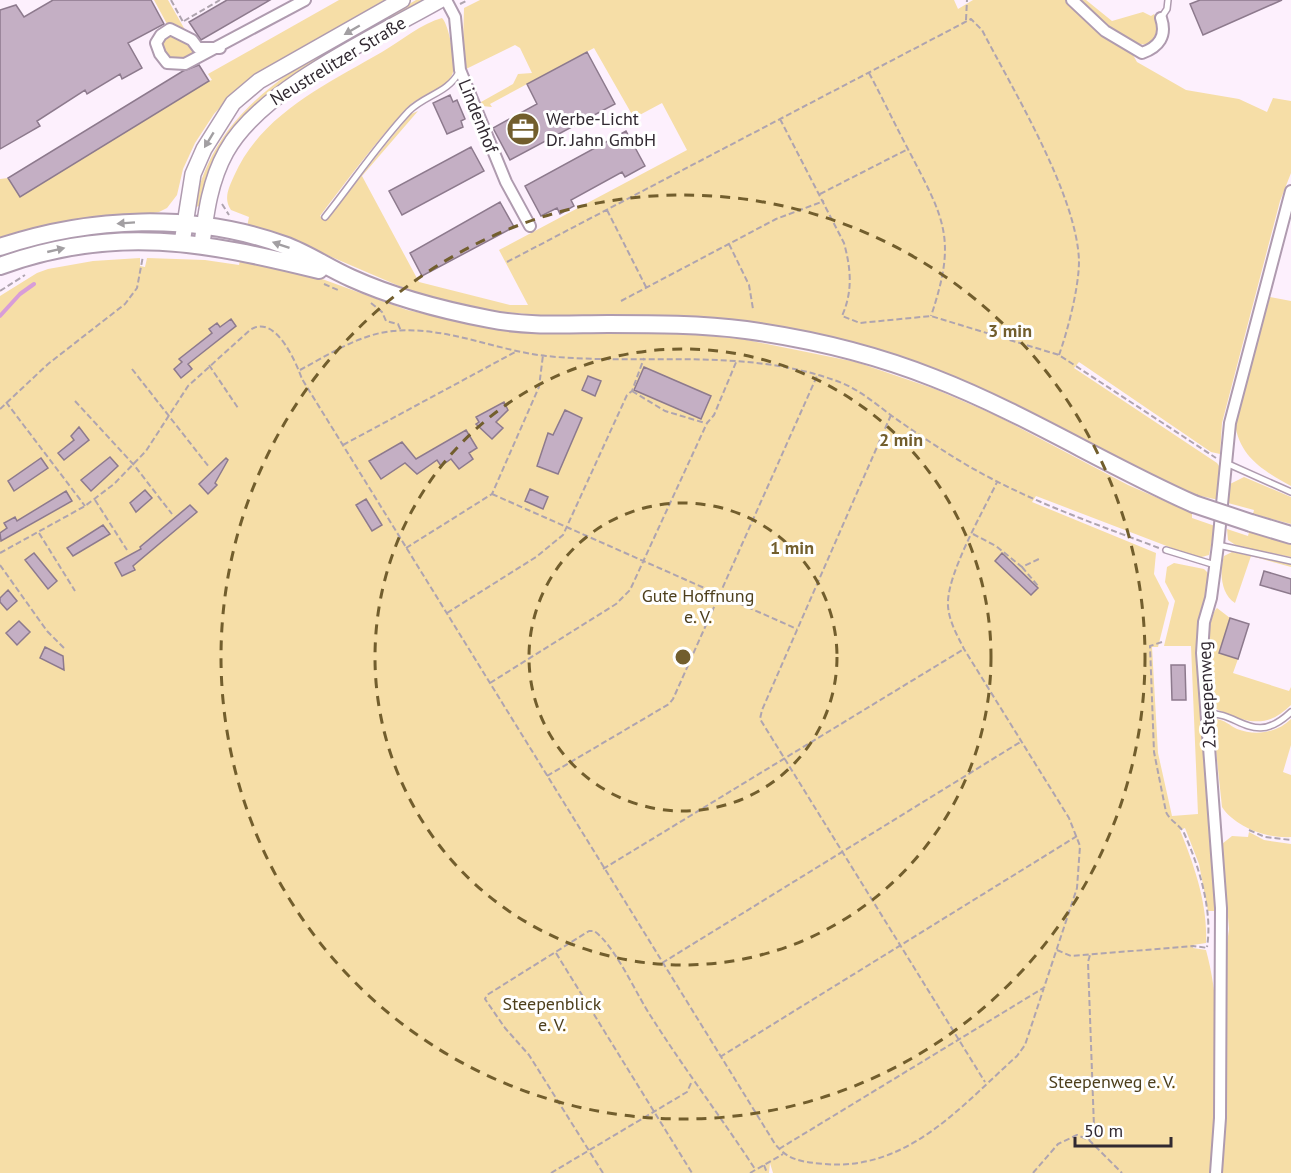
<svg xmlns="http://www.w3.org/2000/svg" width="1291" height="1173" font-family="'PT Sans',sans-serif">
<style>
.green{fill:#f6dea7}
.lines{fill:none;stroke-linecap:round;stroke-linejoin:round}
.stream{stroke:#d89dd9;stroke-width:4}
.building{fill:#c4afc4;stroke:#8d7a8d;stroke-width:1.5}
.lane-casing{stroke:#af9baf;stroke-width:8}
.street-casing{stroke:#af9baf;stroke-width:14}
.secondary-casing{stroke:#af9baf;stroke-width:18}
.primary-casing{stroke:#af9baf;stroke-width:20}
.path{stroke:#afa4af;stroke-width:2;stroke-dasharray:6 3;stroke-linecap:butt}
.lane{stroke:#fff;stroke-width:5}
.street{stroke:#fff;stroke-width:10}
.secondary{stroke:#fff;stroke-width:15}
.primary{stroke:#fff;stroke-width:16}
.primary-bridge-casing{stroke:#af9baf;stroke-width:20;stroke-linecap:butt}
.primary-bridge{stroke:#fff;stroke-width:16}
.oneway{fill:#a29fa2}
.ring{fill:none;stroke:#725e2d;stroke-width:3;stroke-dasharray:10 8}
.labels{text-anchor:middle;stroke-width:6;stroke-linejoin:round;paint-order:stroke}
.street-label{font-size:18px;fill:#312931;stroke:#fff}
.poi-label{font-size:18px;fill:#312931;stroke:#fff;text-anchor:start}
.park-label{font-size:18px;fill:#4d3f1c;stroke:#fff}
.centre{fill:#725e2d;stroke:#fff;stroke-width:3}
.ring-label{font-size:18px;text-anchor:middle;font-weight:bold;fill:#725e2d;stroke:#fff;stroke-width:6;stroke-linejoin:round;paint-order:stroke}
</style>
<rect width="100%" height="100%" fill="#fdf0fd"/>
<!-- green -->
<path class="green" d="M154,0H168L188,35L167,24Z
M339,0H389L255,75L239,87L214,114L195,143L183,169L177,195L167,208L159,212L0,240V179L8,178L20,197L209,81L212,80L208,74Z
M416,0H425C393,19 362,38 330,56C265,95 214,127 199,206L196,207C196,193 202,177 208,164C246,81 342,43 416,0Z
M480,0H954L958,9L973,0H1065L1103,35L1133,55L1137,62L1186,90L1239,99L1267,112L1273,98L1291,101V173L1280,201L1222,423L1220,454L1211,452L1079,362L1074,368L1217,463L1221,469L1219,500L1196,495L1132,467L1002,399L939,371L859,344L744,321L674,315L550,316L492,311L413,292L285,237L247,227L249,217L231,210C223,199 229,187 234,176C261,114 327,84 382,52C401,41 422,23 442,18C449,24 457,67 452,75C443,92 420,94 408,107C376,141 348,179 320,216L326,220C355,184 381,149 411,114L418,111L362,176L419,282L510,305H528L499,250L687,150L662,103L634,118L594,48L490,104L492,107L482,106L481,102L513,84L518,74L532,73L520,48L515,45L466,69L463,46L464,8Z
M1082,0H1086L1112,21L1143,12L1151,16L1154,14L1158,20L1159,33L1148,44C1129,49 1095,14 1082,0Z
M169,35L189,43L196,53L184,61L169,59L161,44Z
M241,256L303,272L407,310L492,328L549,334L677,333L742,339L856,362L935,389L995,415L1128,485L1192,513V518L1215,526L1209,555L1198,558L1036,496L1032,502L1156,553L1154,574L1169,603L1158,647H1152L1158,753L1172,816L1198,814L1191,646H1164L1175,601L1165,582L1167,567L1174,563L1204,569L1208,573L1206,595L1200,620L1216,911H1208L1199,864L1185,828L1180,830C1194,865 1208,904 1206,943L1193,945V948L1206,950C1225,1020 1217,1101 1211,1173H773L770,1163L769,1173H0V296L37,273L48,269L93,261L140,258V266L145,267L147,258L205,260L239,265Z
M1270,297L1291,301V486C1264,471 1239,457 1235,423Z
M1244,477L1291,497V524L1253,514L1254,510L1228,503L1230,484Z
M1227,529L1248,536L1249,532L1291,543V557L1237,546L1228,540Z
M1232,552L1291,564V567L1251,556L1235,603C1221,595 1219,571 1224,556Z
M1217,608L1230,618L1219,653L1238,659L1233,673L1289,691L1291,687V705C1271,725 1253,725 1228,714C1222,711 1216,711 1213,704C1205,690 1205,619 1217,608Z
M1216,719C1225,720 1229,725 1237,729C1255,736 1277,733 1291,719V745L1283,772L1291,775V837C1268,839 1235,827 1222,807L1213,722Z
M1249,832L1264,840L1291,844V1173H1221L1222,980L1229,929L1222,844L1232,836L1248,837Z"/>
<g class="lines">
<!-- stream -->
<path class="stream" d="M0,316L20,294L34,284"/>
</g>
<!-- building -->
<path class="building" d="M53,0H151L164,24L128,43L142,68L122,79L120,74L87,94L85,90L37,121L40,126L0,149V10L16,5L24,17Z
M227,0H270L201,40L189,22Z
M1200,0H1282L1203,35L1190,4Z
M587,52L615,104L510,160L493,128L537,104L527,84Z
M199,65L209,81L20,197L8,178L183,71Z
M450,95L453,102L457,100L465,119L461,121L463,127L447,134L433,103Z
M626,131L645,166L625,177L622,172L571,200L574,206L560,214L557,208L541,216L525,186Z
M471,147L484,171L402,215L389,191Z
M500,202L514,227L422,276L410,253Z
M231,319L236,326L188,364L192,369L181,378L174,369L182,362L179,359L212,333L209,329L217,323L220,327Z
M644,367L711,396L701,419L634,390Z
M588,376L601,381L595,396L582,390Z
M504,402L508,410L496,422L503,428L492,439L476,424L479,422L476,417Z
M565,410L582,418L558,474L537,466L548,433L553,435Z
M79,427L89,440L64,460L58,453L74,440L71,436Z
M466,430L477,448L469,453L473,459L459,469L451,459L441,466L437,460L417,474L405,463L381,479L369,461L402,442L416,459Z
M110,457L118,466L91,491L81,480Z
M41,458L48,468L14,491L8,481Z
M226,458L228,460L215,483L217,485L208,494L199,484Z
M530,489L548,497L543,509L525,501Z
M145,490L152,498L136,512L130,503Z
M66,491L72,501L1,541L0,533L7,528L4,523L15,517L17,521Z
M366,499L382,525L372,531L356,505Z
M190,505L197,512L133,566L135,570L122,576L115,563L141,549L140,547Z
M103,525L110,534L73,556L67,548Z
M34,553L57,581L48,589L25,560Z
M1002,553L1038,588L1031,595L995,561Z
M1264,571L1291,579V594L1260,585Z
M8,590L17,601L7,610L0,602V598Z
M1230,618L1249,624L1238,659L1219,653Z
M19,621L30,632L17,645L6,633Z
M45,647L63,656L64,670L40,658Z
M1171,665H1185L1186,700H1172Z"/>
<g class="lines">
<!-- lane casing -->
<g class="lane-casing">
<path id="lane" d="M1161,18L1167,9L1168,0
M325,217C353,182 378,144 409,111C425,95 448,93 459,72
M1226,463L1291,492
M1218,545L1291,561
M1166,550L1215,565
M1207,714C1239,711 1253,748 1291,712"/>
</g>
<!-- street casing -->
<g class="street-casing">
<path id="street" d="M446,0L455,17L460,70L506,182L530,226
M1072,0L1105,31L1142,53C1159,47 1167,36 1161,18
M220,48H198L192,40L170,29L161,35L156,43L160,54L167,63L185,64L305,0
M1216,1173L1220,1118L1221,908L1202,653L1204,622L1211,598L1218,545L1230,423L1291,191"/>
</g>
<!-- secondary casing -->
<g class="secondary-casing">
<path id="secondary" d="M182,243L193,174L204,149L233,103L259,81L402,0
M202,244C206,212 210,181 226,152C261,88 377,36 440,0"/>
</g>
<!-- primary casing -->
<g class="primary-casing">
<path id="primary" d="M0,247C90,217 193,212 284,245C307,253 328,268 351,278C395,298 442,310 489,319C528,327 569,324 608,324C654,324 701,324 746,330C811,339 874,354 934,378C1024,413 1106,465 1194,504
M0,266C115,224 205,242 319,270
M1251,523L1291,535"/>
</g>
<!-- path -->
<path class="path" d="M171,0L183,22
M460,4L468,0
M966,20L967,0
M184,21L220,0
M869,73C883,99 895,125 909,151C945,220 957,239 931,316
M780,119L844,243C851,269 853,291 842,316L860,323L931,316L1059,355L1216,458
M820,194L908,149
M222,204L229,215
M607,210L646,287
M729,244L749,285L753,309
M507,262L971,19L982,30C1013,90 1077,195 1079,261C1079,287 1068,330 1059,355
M324,284L338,290
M0,291L25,275
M621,301L776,219L824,201
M371,303L382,312L386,321L398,324L401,331
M209,365L238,408
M132,369L209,467
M300,370C328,355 360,334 393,331C446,326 494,350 546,356C645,366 747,346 842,383C861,391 876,404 892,416C916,433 940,449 965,464C1026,500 1093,523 1159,548
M632,391L665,411L705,423
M75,401L134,465L172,514
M6,402L85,506
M0,409L48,364L125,304L137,288L143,256
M891,415L762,710L760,719L985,1082
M343,445L517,351
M492,494L797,629
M95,500L127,550
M39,533L75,591
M973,534L996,546L1022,567L1041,558
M406,548L492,494L539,387L543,355
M0,553L85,506L114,484L146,451L188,386L250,330C275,313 296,362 302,379L775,1144C788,1161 804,1162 824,1164C908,1171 960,1107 1017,1056L1025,1045L1077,888L1080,846L1069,818L964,649C957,635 949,621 948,606C946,575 983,512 997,482
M0,565L47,631L66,650
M1022,567L1038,586
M447,613L536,557L563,535L627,395L632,391L644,358
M1162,642L1150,646L1154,752L1166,812C1170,821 1180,825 1184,833C1199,866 1213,911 1207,947
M490,683L616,604L630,590L707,423L714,415L737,360
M547,776L669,704L673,699L817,376
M1249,830L1265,837L1291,840
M603,869L964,649
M1057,950L1071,956L1193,946L1208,948
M556,953L692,1173
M662,963L1022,741
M720,1057L1077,836
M1089,1140L1094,1127L1088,962L1090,955
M779,1149L1045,987
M764,1165L767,1173
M551,1173L687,1092L692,1081
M603,1173L529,1055L505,1028L485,999L487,995L589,931H594C615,945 637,996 652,1018C685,1070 721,1117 755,1169
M750,1173L783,1154
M1033,1173L1058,1144L1077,1135L1089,1140L1122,1173"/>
<!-- lane -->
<use href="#lane" class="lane"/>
<!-- street -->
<use href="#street" class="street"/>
<!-- secondary -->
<use href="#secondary" class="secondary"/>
<!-- primary -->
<use href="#primary" class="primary"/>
<!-- primary-bridge casing -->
<g class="primary-bridge-casing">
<path id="primary-bridge" d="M1194,504L1251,523"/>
</g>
<!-- primary-bridge -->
<use href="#primary-bridge" class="primary-bridge"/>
</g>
<!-- one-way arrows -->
<defs><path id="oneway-solid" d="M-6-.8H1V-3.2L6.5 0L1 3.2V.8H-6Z" transform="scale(1.5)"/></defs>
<g class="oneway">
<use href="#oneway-solid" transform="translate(352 30) rotate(150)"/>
<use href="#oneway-solid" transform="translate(209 140) rotate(121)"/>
<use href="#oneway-solid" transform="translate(126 223) rotate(176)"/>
<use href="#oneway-solid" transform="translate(281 245) rotate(-161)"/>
<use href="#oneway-solid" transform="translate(56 250) rotate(-13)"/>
</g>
<!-- distance rings -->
<g class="ring">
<circle cx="683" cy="657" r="154"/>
<circle cx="683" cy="657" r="308"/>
<circle cx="683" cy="657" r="462"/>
</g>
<!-- icons -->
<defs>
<g id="office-disc" transform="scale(1.725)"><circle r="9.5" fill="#725e2d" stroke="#fff"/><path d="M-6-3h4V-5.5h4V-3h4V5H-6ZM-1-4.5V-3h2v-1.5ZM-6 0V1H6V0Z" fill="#fff"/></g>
</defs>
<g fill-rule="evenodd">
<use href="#office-disc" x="523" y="129"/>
</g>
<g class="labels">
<!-- street labels -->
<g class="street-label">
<text transform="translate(338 61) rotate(-31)" y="6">Neustrelitzer Straße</text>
<text transform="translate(478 116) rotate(68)" y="6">Lindenhof</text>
<text transform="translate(1207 695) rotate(-93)" y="6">2.Steepenweg</text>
</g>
<!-- poi labels -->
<g class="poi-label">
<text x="546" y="125">Werbe-Licht<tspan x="546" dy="21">Dr. Jahn GmbH</tspan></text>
</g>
<!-- park labels -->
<g class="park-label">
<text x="698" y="602">Gute Hoffnung<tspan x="698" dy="21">e. V.</tspan></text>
<text x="552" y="1010">Steepenblick<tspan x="552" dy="21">e. V.</tspan></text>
<text x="1112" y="1088">Steepenweg e. V.</text>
</g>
</g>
<circle cx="683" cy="657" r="9" class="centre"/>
<g class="ring-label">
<text x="1010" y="337">3 min</text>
<text x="901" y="446">2 min</text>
<text x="792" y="554">1 min</text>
</g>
<!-- scale -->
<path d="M1075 1137v9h96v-9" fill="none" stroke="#312931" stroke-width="3"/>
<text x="1084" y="1137" font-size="18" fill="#312931" stroke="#ffffff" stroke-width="4.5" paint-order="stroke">50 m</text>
</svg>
